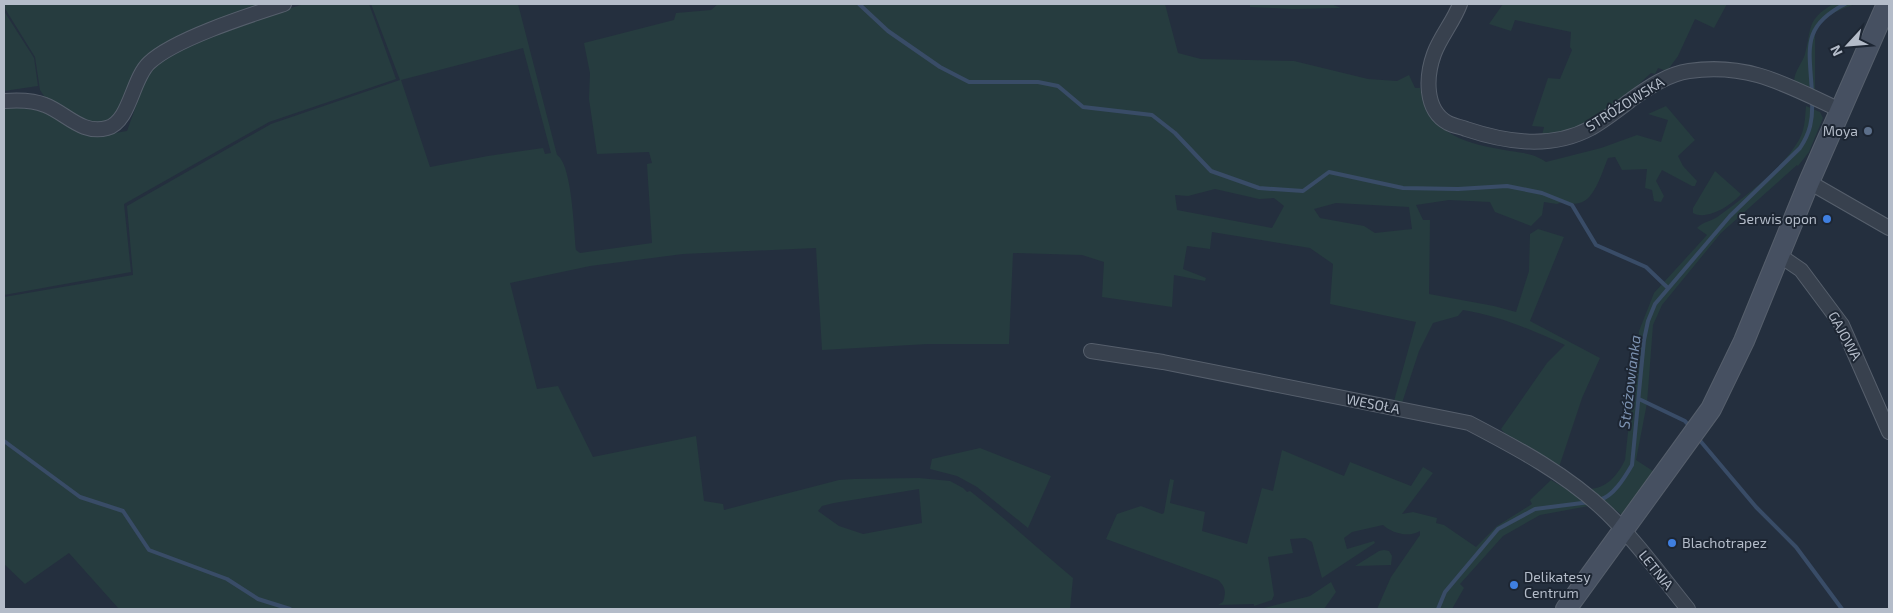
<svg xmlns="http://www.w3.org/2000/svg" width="1893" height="613" font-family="'Exo 2',sans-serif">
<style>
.green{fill:#263c3f;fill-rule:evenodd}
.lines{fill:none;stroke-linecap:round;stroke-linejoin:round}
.stream{stroke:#394c67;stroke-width:4}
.minor-casing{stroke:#565f6c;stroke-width:16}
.secondary-casing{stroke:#565f6c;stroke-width:22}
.minor{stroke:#38414e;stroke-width:14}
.secondary{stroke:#465061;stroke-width:20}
.service-dot{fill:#5c6f8a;stroke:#1d2633;stroke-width:2}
.shop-dot{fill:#3f7fe0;stroke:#1d2633;stroke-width:2}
.labels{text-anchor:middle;stroke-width:4;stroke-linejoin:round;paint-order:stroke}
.street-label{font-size:14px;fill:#b4bcc9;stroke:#1d2633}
.poi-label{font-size:14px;fill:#b4bcc9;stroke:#1d2633;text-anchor:end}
.water-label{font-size:15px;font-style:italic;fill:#7c92b1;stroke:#1d2633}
</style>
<rect width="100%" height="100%" fill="#242f3e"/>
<!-- green -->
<path class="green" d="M4,4H265L161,53L108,124H86L46,99L40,90L35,57L4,7Z
M304,4H369L396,79L269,122L124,204L131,272L4,295V108H26L44,112L91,137L127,131L149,70C177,42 265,16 304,4Z
M371,4H518L557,155C572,164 574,231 576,250L580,253L652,243L647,164L652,163L649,152L597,154L589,99L590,73L584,43L674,20L676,13L711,10L718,4H1165L1178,53L1201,59L1294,61L1368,79L1397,81L1409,75L1415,88H1420C1433,137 1465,143 1510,151C1524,153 1535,154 1546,162L1601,148L1637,135L1661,142L1668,120L1648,114L1666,106L1695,140L1678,156L1683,166L1697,181L1695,186H1692L1662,170L1656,181L1664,196L1661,202L1654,201L1652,190L1645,188L1647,169L1622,170L1615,157L1608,158C1600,176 1592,214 1565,201L1557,204L1544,202L1542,215L1531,226L1495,212L1490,202L1449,200L1416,205L1423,220H1430L1429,294L1494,306L1516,312L1529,271L1530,234L1538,229L1564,237L1530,321L1600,358L1582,398L1559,467L1538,457L1536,451L1530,447L1524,448L1508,437L1501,429L1547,363L1565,345C1532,330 1500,316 1463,310L1458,316L1433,323L1419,351L1402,403L1394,401L1416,322L1330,304L1333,264L1310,248L1212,232L1210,249L1187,246L1183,269L1206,278L1205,281L1174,275L1172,307L1102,297L1104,262L1082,255L1013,253L1009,344H928L822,350L816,248L683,254L590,266L510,283L537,389L558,386L593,457L696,436L704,501L723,504L724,510L839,480L854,479L919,478L950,481L963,488L967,492L970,491C1006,519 1038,549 1073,578L1070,609H119L69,553L25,584L4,564V297L133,275L127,206L271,124L400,80ZM523,48L551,153L545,154L543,148L488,156L430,167L401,80ZM1215,189L1259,199L1274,198L1284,206L1272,228L1177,210L1175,195L1188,196ZM1336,203L1409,207L1412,229L1375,233L1364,226L1320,218L1314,209ZM919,489L922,523L863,534L839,526L818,511L822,506L834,503Z
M1250,4H1331L1341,8L1293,9L1250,7Z
M1503,4H1727L1714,28L1695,19L1678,56L1667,71L1658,68L1655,74L1651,73C1630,93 1596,121 1569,130C1561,133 1551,133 1542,135L1544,127L1532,126L1548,78L1560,79L1572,50L1570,47L1571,32L1515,20L1511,31L1489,24Z
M1833,4H1855C1840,10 1823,15 1815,31V91L1794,82C1794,71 1803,62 1805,54C1812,28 1806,20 1833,4Z
M4,11L34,58L38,86L4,91Z
M1806,106L1820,112L1823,118L1809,152L1798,166L1797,165L1721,233L1662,305L1653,325L1647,403L1636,460L1656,473L1622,515L1589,489C1606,489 1618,475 1625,460L1639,331L1654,293L1707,235L1697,228C1702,222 1713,221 1720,215C1746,196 1782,169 1799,140C1805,130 1805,117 1806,106Z
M1715,171L1741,194C1732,205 1707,221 1693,213V208Z
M980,448L1051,476L1028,528L977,487L957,476L930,469L932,459Z
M1282,450L1344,476L1350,462L1411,486L1423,467L1433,473L1402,514L1413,512L1437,518L1436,523L1444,525L1476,547L1497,526L1532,504L1530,500L1551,480L1576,495L1589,506L1540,515L1503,536L1460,584L1464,588L1452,609H1377L1391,577L1420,535V531C1408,538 1392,533 1383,525L1352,532L1344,538L1347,549L1374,541L1375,543L1322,578L1312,542L1305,538L1290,539L1293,553L1268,557L1274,595L1272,600L1254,606V604L1218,605L1223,602C1226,592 1226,587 1218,580L1106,539L1117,514L1141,506L1162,514L1164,513L1170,479L1174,480L1170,503L1205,512L1202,531L1247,544L1262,488L1273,491Z
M1384,550L1389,551L1392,556L1391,565L1355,566L1379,551Z
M1331,582L1336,592L1324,609H1260L1310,596Z"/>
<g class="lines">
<!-- stream -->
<path class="stream" d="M859,4L888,31L940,67L969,82H1038L1058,86L1083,107L1152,115L1175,133L1211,171L1259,188L1303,191L1329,172L1403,188L1458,189L1507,186L1542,193L1572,205L1596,245L1646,267L1668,288
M1812,94C1810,50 1800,27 1845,4
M1639,399L1685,421L1690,427
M1697,437L1756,507L1796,547L1842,609
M4,441L80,497L123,511L149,550L227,579L258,599L290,609
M1599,500C1613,497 1625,477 1632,465L1644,340L1648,321L1655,304L1730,216L1800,148C1810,133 1813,120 1812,101
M1438,609L1445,592L1498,529L1535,509L1590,502"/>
<!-- minor casing -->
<g class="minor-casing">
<path id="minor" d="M1460,4C1454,21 1440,37 1434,54C1426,76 1424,110 1448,123C1454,126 1461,127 1466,129C1508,143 1552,149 1591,128C1605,120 1619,109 1632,99C1649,87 1668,74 1689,71C1749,62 1788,86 1840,110
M4,101C17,100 33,100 45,105C66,113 82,135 107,128C130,122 132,79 149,63C174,39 250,15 284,4
M1809,182L1889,228
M1779,255L1801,270L1842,325L1889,432
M1091,351L1163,362L1469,423C1517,448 1568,475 1607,513C1637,542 1662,577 1688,609"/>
</g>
<!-- secondary casing -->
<g class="secondary-casing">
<path id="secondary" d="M1566,609L1711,409L1744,341L1809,182L1887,4"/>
</g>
<!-- minor -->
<use href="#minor" class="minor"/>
<!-- secondary -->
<use href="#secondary" class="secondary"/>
</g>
<!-- markers -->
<circle class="service-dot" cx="1868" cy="131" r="5"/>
<g class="shop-dot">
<circle cx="1827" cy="219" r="5"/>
<circle cx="1672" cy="543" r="5"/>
<circle cx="1514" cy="585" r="5"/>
</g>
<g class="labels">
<!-- street labels -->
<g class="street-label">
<text transform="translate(1625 104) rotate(-32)" y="5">STRÓŻOWSKA</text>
<text transform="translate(1845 336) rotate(61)" y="5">GAJOWA</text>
<text transform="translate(1373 404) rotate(11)" y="5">WESOŁA</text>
<text transform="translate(1656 570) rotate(51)" y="5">LETNIA</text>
</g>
<!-- poi labels -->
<g class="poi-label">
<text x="1858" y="136">Moya</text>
<text x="1817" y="224">Serwis opon</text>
<text x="1682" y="548" text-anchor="start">Blachotrapez</text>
<text x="1524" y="582" text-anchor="start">Delikatesy<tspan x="1524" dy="16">Centrum</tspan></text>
</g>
<!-- water labels -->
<g class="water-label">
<text transform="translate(1630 382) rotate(-83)" y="5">Stróżowianka</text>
</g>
</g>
<!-- border -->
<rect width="1893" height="613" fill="none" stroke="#b4bcc9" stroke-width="10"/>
<!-- north arrow -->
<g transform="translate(1848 45) rotate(244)" stroke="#1d2633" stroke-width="4" paint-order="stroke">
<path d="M0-4L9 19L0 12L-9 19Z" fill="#b4bcc9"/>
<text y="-8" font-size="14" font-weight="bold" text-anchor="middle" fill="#b4bcc9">N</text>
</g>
</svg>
